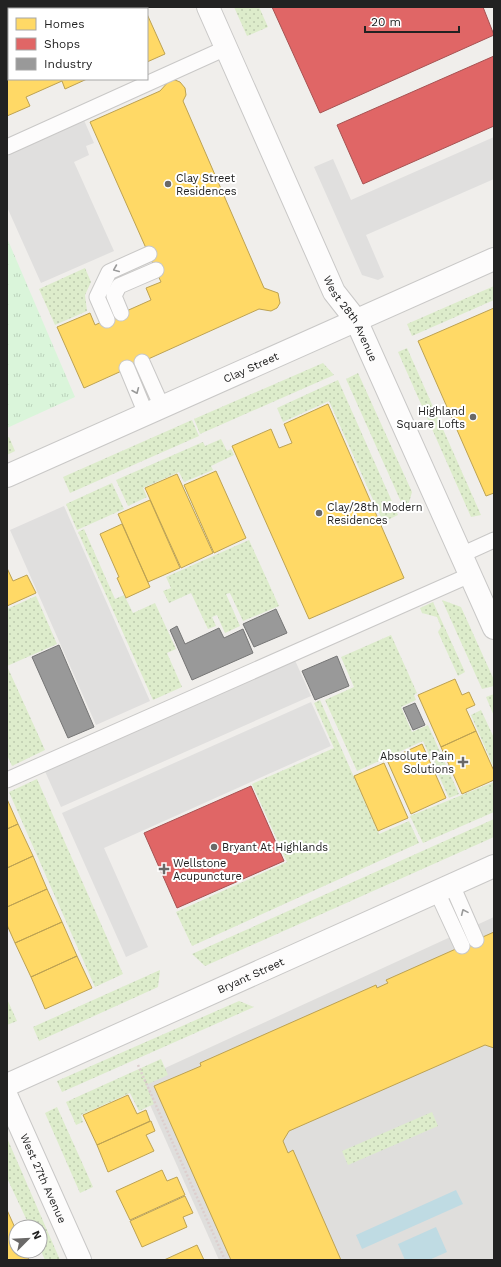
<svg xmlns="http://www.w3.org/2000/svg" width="501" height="1267" font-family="'Work Sans',sans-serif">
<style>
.residential{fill:#dfdedc}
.grass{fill:url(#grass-dots)}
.park{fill:url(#park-tufts)}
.parking{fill:#e0dfde}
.water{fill:#bfdbe3}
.homes{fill:#ffd966;stroke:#bda252}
.shops{fill:#e06666;stroke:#a75252}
.industry{fill:#999;stroke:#757575}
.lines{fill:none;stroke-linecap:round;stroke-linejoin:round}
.service-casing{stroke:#c9c8c7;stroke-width:17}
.minor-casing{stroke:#c9c8c7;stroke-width:24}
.tertiary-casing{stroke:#c9c8c7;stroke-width:24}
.path{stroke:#dccecd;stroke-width:2.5;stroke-dasharray:2 2;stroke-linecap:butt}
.service{stroke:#fdfcfc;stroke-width:15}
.minor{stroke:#fdfcfc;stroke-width:22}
.tertiary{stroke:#fdfcfc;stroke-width:22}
.oneway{stroke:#9a9a9a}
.poi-dot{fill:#6a6968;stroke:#fff;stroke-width:1.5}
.labels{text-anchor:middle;stroke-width:4;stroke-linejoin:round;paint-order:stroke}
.poi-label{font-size:11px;fill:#222;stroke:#fff;text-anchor:start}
.street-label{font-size:11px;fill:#222;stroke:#fff}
</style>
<defs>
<pattern id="grass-dots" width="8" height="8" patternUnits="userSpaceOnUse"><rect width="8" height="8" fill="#ddeccb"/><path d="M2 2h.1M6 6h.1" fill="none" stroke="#bdcaae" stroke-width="1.8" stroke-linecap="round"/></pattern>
<pattern id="park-tufts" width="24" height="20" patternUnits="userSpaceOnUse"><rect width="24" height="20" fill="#daf5da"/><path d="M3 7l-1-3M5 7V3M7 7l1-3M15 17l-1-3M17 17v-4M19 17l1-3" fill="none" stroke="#bbd2bb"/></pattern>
</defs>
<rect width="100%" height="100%" fill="#f0eeeb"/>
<!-- residential -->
<path class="residential" d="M494,917V1260H219L139,1080Z"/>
<!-- grass -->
<path class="grass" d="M234,7H259L268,27L247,36Z
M85,268L91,282L85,295L87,311L55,325L39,289Z
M494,286V300L412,336L407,324Z
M407,348L481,515L471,517L398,352Z
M323,363L334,375L200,434L194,419Z
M358,373L412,492L406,513L346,379Z
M338,380L398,515L383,522L329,401L283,422L277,408Z
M192,420L199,436L70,493L63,477Z
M9,437L15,451L7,455V438Z
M221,439L227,451L231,449L234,455L211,466L213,470L184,482L179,472L143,488L147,497L128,506L116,480L203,442L205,446Z
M112,483L124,509L77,530L66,504Z
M84,529L115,599L124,595L133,613L155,603L176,649L167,653L182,687L153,700L78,532Z
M249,540L279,606L243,621L230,593L226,594L240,626L225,633L217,615L212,617L216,626L208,629L191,593L169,603L163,591L171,588L166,577Z
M36,596L57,644L7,666L45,750L12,766L7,755V609Z
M442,600L461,607L494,680V686L482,689Z
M433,602L465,672L458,676L438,632L441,627L437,617L422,613L420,608Z
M391,635L417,693L414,695L416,700L401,707L412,732L428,725L459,794L449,798L423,741L357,771L325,700L354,687L341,657Z
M494,694V716L486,697Z
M320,700L379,834L409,821L419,843L192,946L176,912L287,862L252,784L334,748L314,703Z
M481,710L494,738V768L471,715Z
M37,779L123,974L95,987L9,792Z
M494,782V812L423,843L410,816Z
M494,819V837L205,966L192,954Z
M160,970L158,987L39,1041L33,1027Z
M7,999L17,1021L7,1025Z
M239,1001L254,1007L62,1092L57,1081Z
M161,1059L168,1075L146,1085L154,1104L139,1111L130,1093L81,1115L83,1122L76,1125L66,1102Z
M57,1107L93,1187L80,1193L45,1113Z
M432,1112L438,1126L348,1165L342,1151Z
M7,1138L60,1260H45L40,1249V1227H30L7,1178Z"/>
<!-- park -->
<path class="park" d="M7,238L75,397L7,428Z"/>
<!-- parking -->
<path class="parking" d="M83,118L94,143L86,146L89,155L74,162L114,251L41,283L7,207V152Z
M494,137V179L366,235L384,277L378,280L362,275L314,167L333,159L351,200Z
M64,506L150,701L96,725L10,530Z
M289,647L311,696L61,807L39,758Z
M311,702L331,746L104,848L148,947L126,957L62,813Z"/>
<!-- water -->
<path class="water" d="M456,1190L463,1204L362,1249L356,1235Z
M436,1227L447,1252L429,1260H405L398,1244Z"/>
<!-- homes -->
<path class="homes" d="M7,7H144L145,9H9V79H87L65,89L62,81L26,97L30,106L7,116Z
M147,14L165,54L147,62Z
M175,80L180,82L185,88L186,95L183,101L264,288L278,293L280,303L277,308L271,311L259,309L84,388L57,327L90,313L95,325L151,300L146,288L161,282L90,122L160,91L169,81Z
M494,308V493L486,496L418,341Z
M328,404L404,578L309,619L232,446L271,429L279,448L292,443L284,424Z
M216,471L246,538L214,553L184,485Z
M177,474L213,553L181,568L145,488Z
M150,500L180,568L148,582L118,514Z
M122,524L150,587L126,598L117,578L119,577L100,534Z
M7,568L13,581L27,575L36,593L7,606Z
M455,679L462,695L469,692L475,705L466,709L476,731L441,747L418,695Z
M476,731L494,771V780L462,794L441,747Z
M422,744L446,798L411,814L387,760Z
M384,763L408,818L378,831L354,776Z
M7,799L18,824L7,829Z
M18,824L33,856L7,868V829Z
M33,856L47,889L7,907V868Z
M47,889L62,922L15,943L7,925V907Z
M62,922L77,956L31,977L15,943Z
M494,932V1048L485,1045L289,1131L283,1141L288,1153L293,1150L341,1260H231L154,1086L201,1066L200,1063L376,985L377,988L388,983L386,980Z
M77,956L92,988L45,1009L31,977Z
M128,1095L137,1114L146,1110L150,1121L97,1145L83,1115Z
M151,1121L155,1131L146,1135L154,1151L108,1172L97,1145Z
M162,1170L167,1181L177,1177L185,1195L130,1220L116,1191Z
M185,1196L193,1213L183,1217L187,1227L142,1247L130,1221Z
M7,1210L16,1230V1251H25L29,1260H7Z
M197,1245L204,1260H164Z"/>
<!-- shops -->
<path class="shops" d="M272,7H483L494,35L320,113Z
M494,56V126L363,184L337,125Z
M251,786L284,861L177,908L144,833Z"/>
<!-- industry -->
<path class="industry" d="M276,609L287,633L254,647L243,624Z
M177,626L185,644L219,628L224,638L243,629L253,653L192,680L170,630Z
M59,645L94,727L68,738L32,657Z
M337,656L349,686L315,700L302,671Z
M415,703L425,725L413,730L403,708Z"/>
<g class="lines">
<!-- service casing -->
<g class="service-casing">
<path id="service" d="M7,147L226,48
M121,313L114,296L119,286L156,270
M107,320L97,297L109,272L149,254
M142,362L162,407
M127,368L146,414
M461,555L494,540
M7,780L470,575
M452,885L476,940
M437,892L462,946"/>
</g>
<!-- minor casing -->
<g class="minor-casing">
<g id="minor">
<path id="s1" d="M208,7L334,292L356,320L494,628"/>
<path id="s2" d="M7,1085L494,866"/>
<path id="s3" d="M7,1097L80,1260"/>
</g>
</g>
<!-- tertiary casing -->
<g class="tertiary-casing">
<g id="tertiary">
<path id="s4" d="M7,476L494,259"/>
</g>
</g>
<!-- path -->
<path class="path" d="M138,1065L225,1260"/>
<!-- service -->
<use href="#service" class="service"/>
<!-- minor -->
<use href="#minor" class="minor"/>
<!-- tertiary -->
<use href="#tertiary" class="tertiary"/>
</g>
<!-- one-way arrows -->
<defs><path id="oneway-chevron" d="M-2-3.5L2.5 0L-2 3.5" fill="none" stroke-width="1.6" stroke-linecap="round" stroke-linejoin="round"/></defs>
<g class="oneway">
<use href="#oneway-chevron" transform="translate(116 269) rotate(157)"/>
<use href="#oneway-chevron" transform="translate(136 391) rotate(67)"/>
<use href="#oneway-chevron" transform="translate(464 912) rotate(-114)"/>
</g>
<!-- markers -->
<g class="poi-dot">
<circle cx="168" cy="184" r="4"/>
<circle cx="473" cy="417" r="4"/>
<circle cx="319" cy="513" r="4"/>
<path d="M461 756h4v4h4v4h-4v4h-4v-4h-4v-4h4z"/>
<circle cx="214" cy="847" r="4"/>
<path d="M162 863h4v4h4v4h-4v4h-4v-4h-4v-4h4z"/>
</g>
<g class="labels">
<!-- poi labels -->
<g class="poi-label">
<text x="176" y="182">Clay Street<tspan x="176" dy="13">Residences</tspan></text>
<text x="465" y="415" text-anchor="end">Highland<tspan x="465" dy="13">Square Lofts</tspan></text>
<text x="327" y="511">Clay/28th Modern<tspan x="327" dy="13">Residences</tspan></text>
<text x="454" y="760" text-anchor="end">Absolute Pain<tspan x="454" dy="13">Solutions</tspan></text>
<text x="222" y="851">Bryant At Highlands</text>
<text x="173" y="867">Wellstone<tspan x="173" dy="13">Acupuncture</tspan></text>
</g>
<!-- street labels -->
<g class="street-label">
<text dy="4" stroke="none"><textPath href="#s1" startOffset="343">West 28th Avenue</textPath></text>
<text dy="4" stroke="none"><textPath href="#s4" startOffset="267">Clay Street</textPath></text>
<text dy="4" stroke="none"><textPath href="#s2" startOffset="267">Bryant Street</textPath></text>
<text dy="4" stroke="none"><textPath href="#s3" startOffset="89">West 27th Avenue</textPath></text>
</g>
</g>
<!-- border -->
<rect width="501" height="1267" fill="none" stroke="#222222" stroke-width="16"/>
<!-- legend -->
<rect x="8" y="8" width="140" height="72" fill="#ffffff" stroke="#a7a7a7"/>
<rect x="16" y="18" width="20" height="12" fill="#ffd966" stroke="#a7a7a7"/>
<text x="44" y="28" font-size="12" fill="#222222">Homes</text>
<rect x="16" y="38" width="20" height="12" fill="#e06666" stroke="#a7a7a7"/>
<text x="44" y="48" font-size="12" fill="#222222">Shops</text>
<rect x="16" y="58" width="20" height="12" fill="#999999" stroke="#a7a7a7"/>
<text x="44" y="68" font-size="12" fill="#222222">Industry</text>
<!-- north arrow -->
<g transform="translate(28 1239) rotate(66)"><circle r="19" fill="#ffffff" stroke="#a7a7a7"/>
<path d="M0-3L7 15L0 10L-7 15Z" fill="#6a6968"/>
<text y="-6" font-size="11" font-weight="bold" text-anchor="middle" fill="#222222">N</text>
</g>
<!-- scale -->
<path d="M365 26v6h94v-6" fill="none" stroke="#222222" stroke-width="2"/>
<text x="371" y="26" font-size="12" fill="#222222" stroke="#ffffff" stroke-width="3" paint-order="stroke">20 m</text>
</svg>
